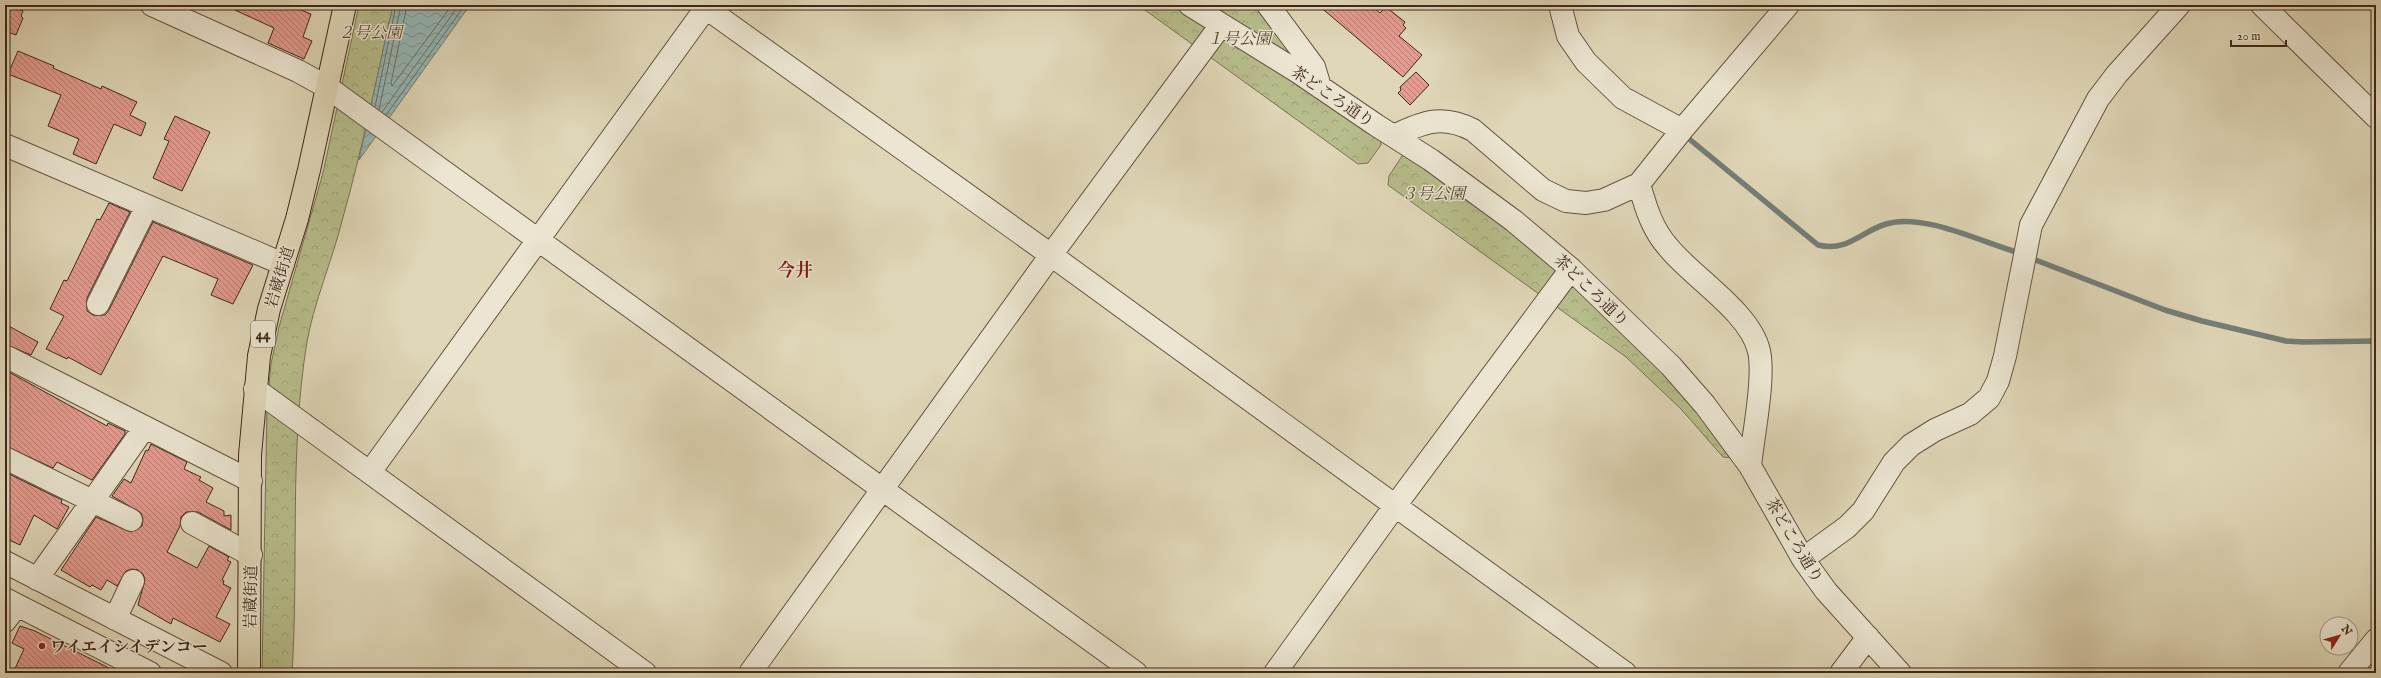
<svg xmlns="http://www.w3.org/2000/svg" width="2381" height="678" font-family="'IM FELL English','Noto Serif JP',serif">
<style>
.park{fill:url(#park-crowns);stroke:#7b7253}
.water{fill:url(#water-waves);stroke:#737e79}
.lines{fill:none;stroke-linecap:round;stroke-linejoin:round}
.shore{stroke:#6a7069;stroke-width:1}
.stream{stroke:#737e79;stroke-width:5.5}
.building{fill:url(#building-back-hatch);stroke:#3f281b}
.minor-casing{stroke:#675442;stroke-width:24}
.major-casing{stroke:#3f281b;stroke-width:24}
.minor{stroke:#ebe5d1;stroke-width:22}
.major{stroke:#e0d7b8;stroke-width:22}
.poi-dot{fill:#8f2418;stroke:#ebe5d1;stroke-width:1.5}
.labels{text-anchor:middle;stroke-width:3;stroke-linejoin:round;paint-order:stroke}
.shield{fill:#ebe5d1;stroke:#736152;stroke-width:1}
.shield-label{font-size:15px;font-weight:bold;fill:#3f281b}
.park-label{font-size:16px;font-style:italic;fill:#574631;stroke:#ebe5d1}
.street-label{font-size:16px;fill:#3f281b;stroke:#ebe5d1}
.poi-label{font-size:16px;font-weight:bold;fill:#3f281b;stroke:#ebe5d1;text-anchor:start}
.quarter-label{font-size:18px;font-weight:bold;fill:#7a1f14;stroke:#ebe5d1}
</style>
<defs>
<pattern id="park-crowns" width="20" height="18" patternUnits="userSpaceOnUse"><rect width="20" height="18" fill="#b7bd8b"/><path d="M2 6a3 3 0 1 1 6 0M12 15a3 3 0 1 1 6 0" fill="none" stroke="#9ea277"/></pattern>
<pattern id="water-waves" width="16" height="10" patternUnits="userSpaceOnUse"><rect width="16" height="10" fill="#96b8b7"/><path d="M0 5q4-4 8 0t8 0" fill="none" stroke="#7c9694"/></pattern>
<pattern id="building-back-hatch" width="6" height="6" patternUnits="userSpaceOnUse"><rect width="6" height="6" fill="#e49b90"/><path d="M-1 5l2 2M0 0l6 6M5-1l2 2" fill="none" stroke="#ba7e75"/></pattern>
</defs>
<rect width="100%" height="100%" fill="#e0d7b8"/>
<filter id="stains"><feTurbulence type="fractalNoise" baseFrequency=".005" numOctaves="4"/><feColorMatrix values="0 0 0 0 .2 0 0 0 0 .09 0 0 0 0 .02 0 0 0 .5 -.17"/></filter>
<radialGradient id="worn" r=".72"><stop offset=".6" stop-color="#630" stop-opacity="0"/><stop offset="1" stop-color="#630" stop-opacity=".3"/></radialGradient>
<!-- park -->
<path class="park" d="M359,5H393C377,77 362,150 342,221C332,261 314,302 307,342C289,451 299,563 292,673H262L267,406L271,364L279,327L323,173Z
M1138,5H1257L1332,101L1380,134L1381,145L1368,163L1358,164Z
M1414,155L1465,190L1658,358L1732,458L1723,457L1681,409L1626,357L1388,185L1389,176L1402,156Z"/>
<!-- water -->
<path class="water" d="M393,5H470L359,160Z"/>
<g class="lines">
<!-- shore -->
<path class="shore" d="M407,5L391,83L392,86L452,5
M375,107L396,5
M379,110L401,5
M382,112L459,5
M386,115L465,5"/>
<!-- stream -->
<path class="stream" d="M1688,138L1818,245C1848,252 1860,232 1886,224C1922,213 1977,240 2013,251
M2033,259L2165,310L2202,321L2286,341L2303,342L2376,341"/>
</g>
<!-- building -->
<path class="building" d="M5,5L23,11L21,16L23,18L16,35L5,31Z
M224,5H288L311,14L303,37L312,41L304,59L268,43L274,28Z
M1318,5H1370L1380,13L1386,7L1405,22L1403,25L1406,28L1399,36L1422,55L1403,77Z
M18,51L54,66L53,68L101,89L102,86L137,102L130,115L146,123L141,136L114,124L96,164L73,154L79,139L48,126L61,95L8,74Z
M1416,72L1429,85L1410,105L1398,93L1401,90L1400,87Z
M175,116L210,132L182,191L153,178L169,141L164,139Z
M109,203L130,212L87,298V311L93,315H105L109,310L153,222L253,265L233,304L211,295L218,279L163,256L101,375L68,357L67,359L46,349L64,316L50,309L64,280L67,281L97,219L100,220Z
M5,324L38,342L31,355L5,344Z
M5,370L107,426L108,423L125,431V434L92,480L57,462L53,468L5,446Z
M151,444L187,462L184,469L201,477L199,480L213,488L206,502L224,511V516L231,515V530L198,512H186L181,517L180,526L167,552L197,568L209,546L229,557L227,560L231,562L222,580L224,581L223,584L231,588L216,617L230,624L220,642L173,618L171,624L138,605L145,580L143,574L138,570L132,569L126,571L117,586L107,580L101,590L92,585L90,587L61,570L96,517L131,532L142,526L143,519L141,513L112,496L124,479L131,483L146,450L148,451Z
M5,472L62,500L61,503L69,507L57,529L34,515L20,545L5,538Z
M20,626L35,631L119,673H13L24,649L12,643Z"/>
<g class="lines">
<!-- minor casing -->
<g class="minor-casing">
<path id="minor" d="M152,5L298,71L327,87L1136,673
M702,5L1051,255L1625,673
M1190,5L1298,72L1376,125L1431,160L1514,221L1571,269L1671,366L1705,405L1750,466L1803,559L1826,591L1900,673
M1268,5L1314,67L1320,87
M1560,5L1568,36L1586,62L1623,98L1682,130
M2262,5L2376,117
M1394,136C1423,122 1442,114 1473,130L1543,190L1566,201L1586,203L1604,200L1639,184L1682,130L1788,5
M5,145L283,264
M1639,184C1646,208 1652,229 1668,247C1693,278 1750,312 1759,351C1765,378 1753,436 1750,466
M98,304L147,206
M5,356L251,481
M255,389L645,673
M5,458L131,520
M370,472L708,5
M192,523L251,555
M1803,559L1847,527L1863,511L1894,462L1911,445L1935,430L1970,414L1989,398L1998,381L2005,356L2031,225L2098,99L2117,74L2179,5
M5,562L221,673
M37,579L145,427
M5,599L150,673
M115,619L133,581
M5,621L17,605
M750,673L1051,255L1221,25
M1275,673L1395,506L1571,269
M1841,673L1868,637
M2349,673L2376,640"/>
</g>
<!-- major casing -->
<g class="major-casing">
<path id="major" d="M249,673L250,455L259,356L269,309L297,219L309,170L345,5"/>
</g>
<!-- minor -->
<use href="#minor" class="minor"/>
<!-- major -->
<use href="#major" class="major"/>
</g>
<!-- markers -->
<circle class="poi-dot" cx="42" cy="646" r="4"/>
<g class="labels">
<!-- shield labels -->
<rect class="shield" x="251" y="321" width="24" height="26" rx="3"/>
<g class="shield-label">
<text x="263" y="339">44</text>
</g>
<!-- park labels -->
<g class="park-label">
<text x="370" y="38">２号公園</text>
<text x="1239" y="44">１号公園</text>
<text x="1433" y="199">３号公園</text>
</g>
<!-- street labels -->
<g class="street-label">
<text transform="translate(1333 96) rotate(34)" y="6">茶どころ通り</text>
<text transform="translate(279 277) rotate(-73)" y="6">岩蔵街道</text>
<text transform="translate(1592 290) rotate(44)" y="6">茶どころ通り</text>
<text transform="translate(1795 540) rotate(59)" y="6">茶どころ通り</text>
<text transform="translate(250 597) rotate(-89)" y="6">岩蔵街道</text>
</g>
<!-- poi labels -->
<g class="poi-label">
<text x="50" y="652">ワイエイシイデンコー</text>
</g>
<!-- quarter labels -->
<g class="quarter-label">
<text x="795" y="276">今井</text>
</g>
</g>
<!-- margin -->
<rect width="2381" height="678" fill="none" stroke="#e0d7b8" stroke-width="20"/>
<rect x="6" y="6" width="2369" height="666" fill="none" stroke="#3f281b" stroke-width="2"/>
<rect x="10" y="10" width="2361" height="658" fill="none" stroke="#3f281b"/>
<!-- north arrow -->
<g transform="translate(2339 636) rotate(53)"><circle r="19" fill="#ebe5d1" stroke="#a69988"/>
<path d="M0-3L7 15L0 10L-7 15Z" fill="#8f2418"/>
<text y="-6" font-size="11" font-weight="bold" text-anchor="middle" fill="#3f281b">N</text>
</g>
<!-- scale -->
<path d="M2231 40v6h55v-6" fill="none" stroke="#3f281b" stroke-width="2"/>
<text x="2237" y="40" font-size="12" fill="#3f281b" stroke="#ebe5d1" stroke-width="3" paint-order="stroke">20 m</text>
<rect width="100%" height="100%" filter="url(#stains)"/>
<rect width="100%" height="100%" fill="url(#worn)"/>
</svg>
